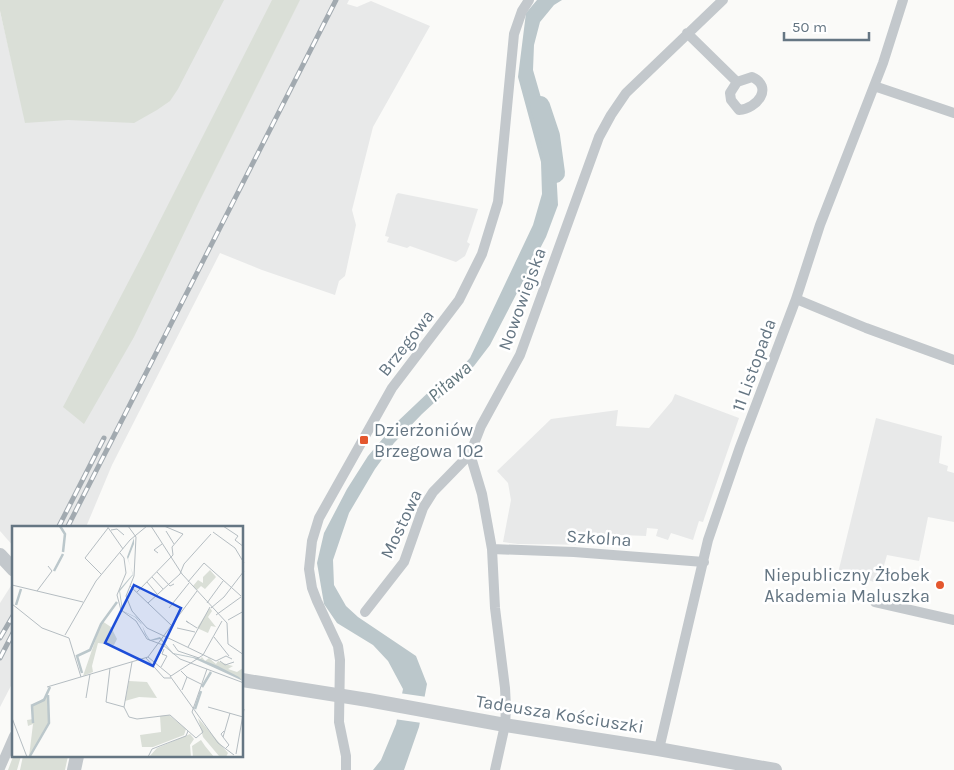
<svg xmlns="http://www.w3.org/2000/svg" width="954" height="770" font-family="Karla,sans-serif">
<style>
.built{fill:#e8e9e9}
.green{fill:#dadfd7}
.water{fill:#bbc7cb}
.pier{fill:#fafaf8}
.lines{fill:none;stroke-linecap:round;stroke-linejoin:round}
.river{stroke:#bbc7cb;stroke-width:20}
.minor{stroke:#c3c8cc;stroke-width:10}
.tertiary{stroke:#c3c8cc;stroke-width:14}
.rail-casing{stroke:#a2aab0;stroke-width:5}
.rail{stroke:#fff;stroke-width:3;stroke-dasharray:9;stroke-linecap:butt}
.poi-dot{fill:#e4572e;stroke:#fff;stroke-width:2}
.labels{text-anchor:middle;stroke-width:5;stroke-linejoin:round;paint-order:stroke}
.street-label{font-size:18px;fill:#657683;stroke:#fff}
.poi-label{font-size:18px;fill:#657683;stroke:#fff;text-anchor:start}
.water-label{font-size:19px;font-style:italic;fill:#60757c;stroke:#fff}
.inset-river{fill:none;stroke:#bbc7cb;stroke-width:2.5}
.inset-road{fill:none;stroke:#b5bdc2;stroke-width:1}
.view{fill:#1d4ed8;fill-opacity:0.15;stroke:#1d4ed8;stroke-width:2.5}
.inset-edge{fill:none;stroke:#657683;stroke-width:2.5}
</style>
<rect width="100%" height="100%" fill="#fafaf8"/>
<!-- built -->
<path class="built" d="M222,0H349L347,4L357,7L371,1L430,26L373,127L352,210L356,225L345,276L339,281L335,295L262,270L220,253L112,465L86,527L14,528V547L0,531V11L26,123Z
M398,193L478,209L467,242L470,244L465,256L456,262L410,246L407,248L387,242L389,237L385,236L396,195Z
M675,394L739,418L703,522L699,521L693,540L671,533L668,540L656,536L658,529L647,528L646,536L598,534L596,545L518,544L503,542L511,500L508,483L497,471L551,419L618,410L616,426L649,428L672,401Z
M876,418L942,436L939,463L948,466L947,471L954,473V522L928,517L919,561L887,555L879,583L838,573Z
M14,581V680L0,707V603Z"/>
<!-- green -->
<path class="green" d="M0,0H224L178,89L170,101L157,110L134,123L68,120L25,123L0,11Z
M272,0H300L199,202L134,337L84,424L63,407L144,252Z
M14,754V756H21L17,770H8Z
M23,756H68L65,770H20Z"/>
<!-- water -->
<path class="water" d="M537,0H562L554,5L540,22L534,45L533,70L546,115L556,168L558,205L546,237L490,345L474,366L422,414L394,443L375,469L349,513L333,560L334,585L346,606L358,617L416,656L427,684L419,727L404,770H373L381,760L396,724L403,689L388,661L373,645L337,623L324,604L317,563L324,533L347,489L368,456L396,423L435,386L459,370L470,358L533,225L542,194L541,162L518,77L526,13Z"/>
<!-- pier -->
<path class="pier" d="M399,693L427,697L422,723L394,719Z"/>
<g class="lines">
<!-- river -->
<path class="river" d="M540,106L550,136L555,173"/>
<!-- minor -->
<path class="minor" d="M687,33L737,82L752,77C774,87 757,109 739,110L731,100L730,93L737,82
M874,86L954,113
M796,299L866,328L954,360
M492,549L574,552L704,562
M875,602L954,620
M365,612L404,562L423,508L433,492L470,454
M659,749L708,540L740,447L796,299L820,225L883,63L903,0
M0,768L14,736
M346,770V756L339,722L340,660L338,646L317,601L312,588L309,569L312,541L319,518L392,388L459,300L482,254L498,202L514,34L522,11L529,0
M495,770L505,725L506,708L505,688L495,608L492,549L482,494L470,454L481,426L520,355L599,137L611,115L626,93L723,0"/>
<!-- tertiary -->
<path class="tertiary" d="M0,555L14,570
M242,680L368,700L505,725L658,749L775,770
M74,770L77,756"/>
<!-- rail casing -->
<g class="rail-casing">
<path id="rail" d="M58,528L104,438
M67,528L336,0
M0,638L14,614
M0,658L14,631"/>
</g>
<!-- rail -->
<use href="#rail" class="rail"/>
</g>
<!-- markers -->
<g class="poi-dot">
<rect x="359" y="435" width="10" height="10" rx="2.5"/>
<circle cx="940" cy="585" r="5"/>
</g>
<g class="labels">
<!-- street labels -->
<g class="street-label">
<text transform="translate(522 299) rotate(-70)" y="6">Nowowiejska</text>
<text transform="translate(406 343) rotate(-52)" y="6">Brzegowa</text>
<text transform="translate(754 365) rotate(-70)" y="6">11 Listopada</text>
<text transform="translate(401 524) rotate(-65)" y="6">Mostowa</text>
<text transform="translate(599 538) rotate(4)" y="6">Szkolna</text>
<text transform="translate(560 714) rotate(9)" y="6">Tadeusza Kościuszki</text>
</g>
<!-- poi labels -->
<g class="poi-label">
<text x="374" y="436">Dzierżoniów<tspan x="374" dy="21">Brzegowa 102</tspan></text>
<text x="930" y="581" text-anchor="end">Niepubliczny Żłobek<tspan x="930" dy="21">Akademia Maluszka</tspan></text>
</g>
<!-- water labels -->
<g class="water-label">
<text transform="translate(449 381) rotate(-41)" y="7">Piława</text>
</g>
</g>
<!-- overview -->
<g transform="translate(12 526)">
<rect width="231" height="231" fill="#fafaf8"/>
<path d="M198,44L204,51L193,63L189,60L185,64L181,60L186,54L191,57V51ZM198,82L200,85L196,91L204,101L199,100L196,107L185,102ZM90,95L99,101L105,113L102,119L86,117L80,140L81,146L71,150ZM190,131L193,135L197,132L204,138L206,135L217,139L221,140L216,143L225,146L231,142V154L195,138L188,133ZM117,155L135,156L145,172L127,171L113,175ZM35,170L37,197L17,231L21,198L16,200L15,194L21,193L20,180ZM157,189L174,203L172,209L141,221H130L128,209L149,206L148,190ZM186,192L216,227L214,231L207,230L191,211ZM178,208L182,213L178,219L179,231H137L145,222ZM189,214L193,220L202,231H181L180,220Z" fill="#dadfd7"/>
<path d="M122,12V18L116,33L121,49L108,65L111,85L124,91L129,97L134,108L138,114L148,111L161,127L186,132L206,140L227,151L231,155L181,132L161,128L148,113L138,115L133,108L130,99L123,91L110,85L107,64L121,48L115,31Z" fill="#bbc7cb"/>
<path class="inset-river" d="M48,0L53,8L51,26M42,45L51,28M4,79L9,63M70,147L65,130L78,124L89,98L105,76M190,161L199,146M19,180L32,174L38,161M20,180L21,197M183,183L189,165M18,230L37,197L36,169"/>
<path class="inset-road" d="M95,0L111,23M116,0L124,11L122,50L114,70L120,85L135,102L171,119L204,135L214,130L220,133M139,0L170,48L215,97L216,118L232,129M211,0L226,10L223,14L232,21M99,4L105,3L112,9M154,5L162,18M201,6L223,22L232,37M108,27L112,32L114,47L105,69L109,84L124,95L135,113L151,119L168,133L232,157M146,27L142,24L150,18M145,46L158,60L162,58M89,48L73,32L96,2M140,51L151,63M135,56L145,68M176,56L192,37L229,70M0,59L71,76M118,60L159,99M25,65L40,45L36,40M125,66L161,29L160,21L171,8L152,0M136,77L168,48L172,38L199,8M195,77L211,55M0,78L30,102L57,112L69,151M157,82L177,57M199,82L212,71L232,45M204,89L229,71M216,94L232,85M177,97L174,95L185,102M165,102L183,106M53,109L84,55L118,14L135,0M202,111L217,130M161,118L166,125L187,132M176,121L198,81M136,131L159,150M134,132L152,152H159M208,135L213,139L222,136M120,136L112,181L117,191L125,193L158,189L184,212L191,206L180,186L195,143M149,141L155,130L150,128L152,123M98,142L94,176L112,181M169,145L175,151L170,164M158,150L206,217L222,229M159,150L191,129L210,95M175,151L189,158M35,161L136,131L185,65M74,172L78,148M196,181L231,191M0,192L15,231M212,205L209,208L211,211L218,187M211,211L217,219L213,223M224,228L232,183M136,231L140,223L174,210L176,205"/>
<path class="view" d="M122,59L169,82L141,140L93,117Z"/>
<rect width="231" height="231" class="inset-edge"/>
</g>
<!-- scale -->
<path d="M784 32v8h85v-8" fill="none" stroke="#657683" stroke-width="2.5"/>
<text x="792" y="32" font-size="15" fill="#657683" stroke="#ffffff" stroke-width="4" paint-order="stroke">50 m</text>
</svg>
